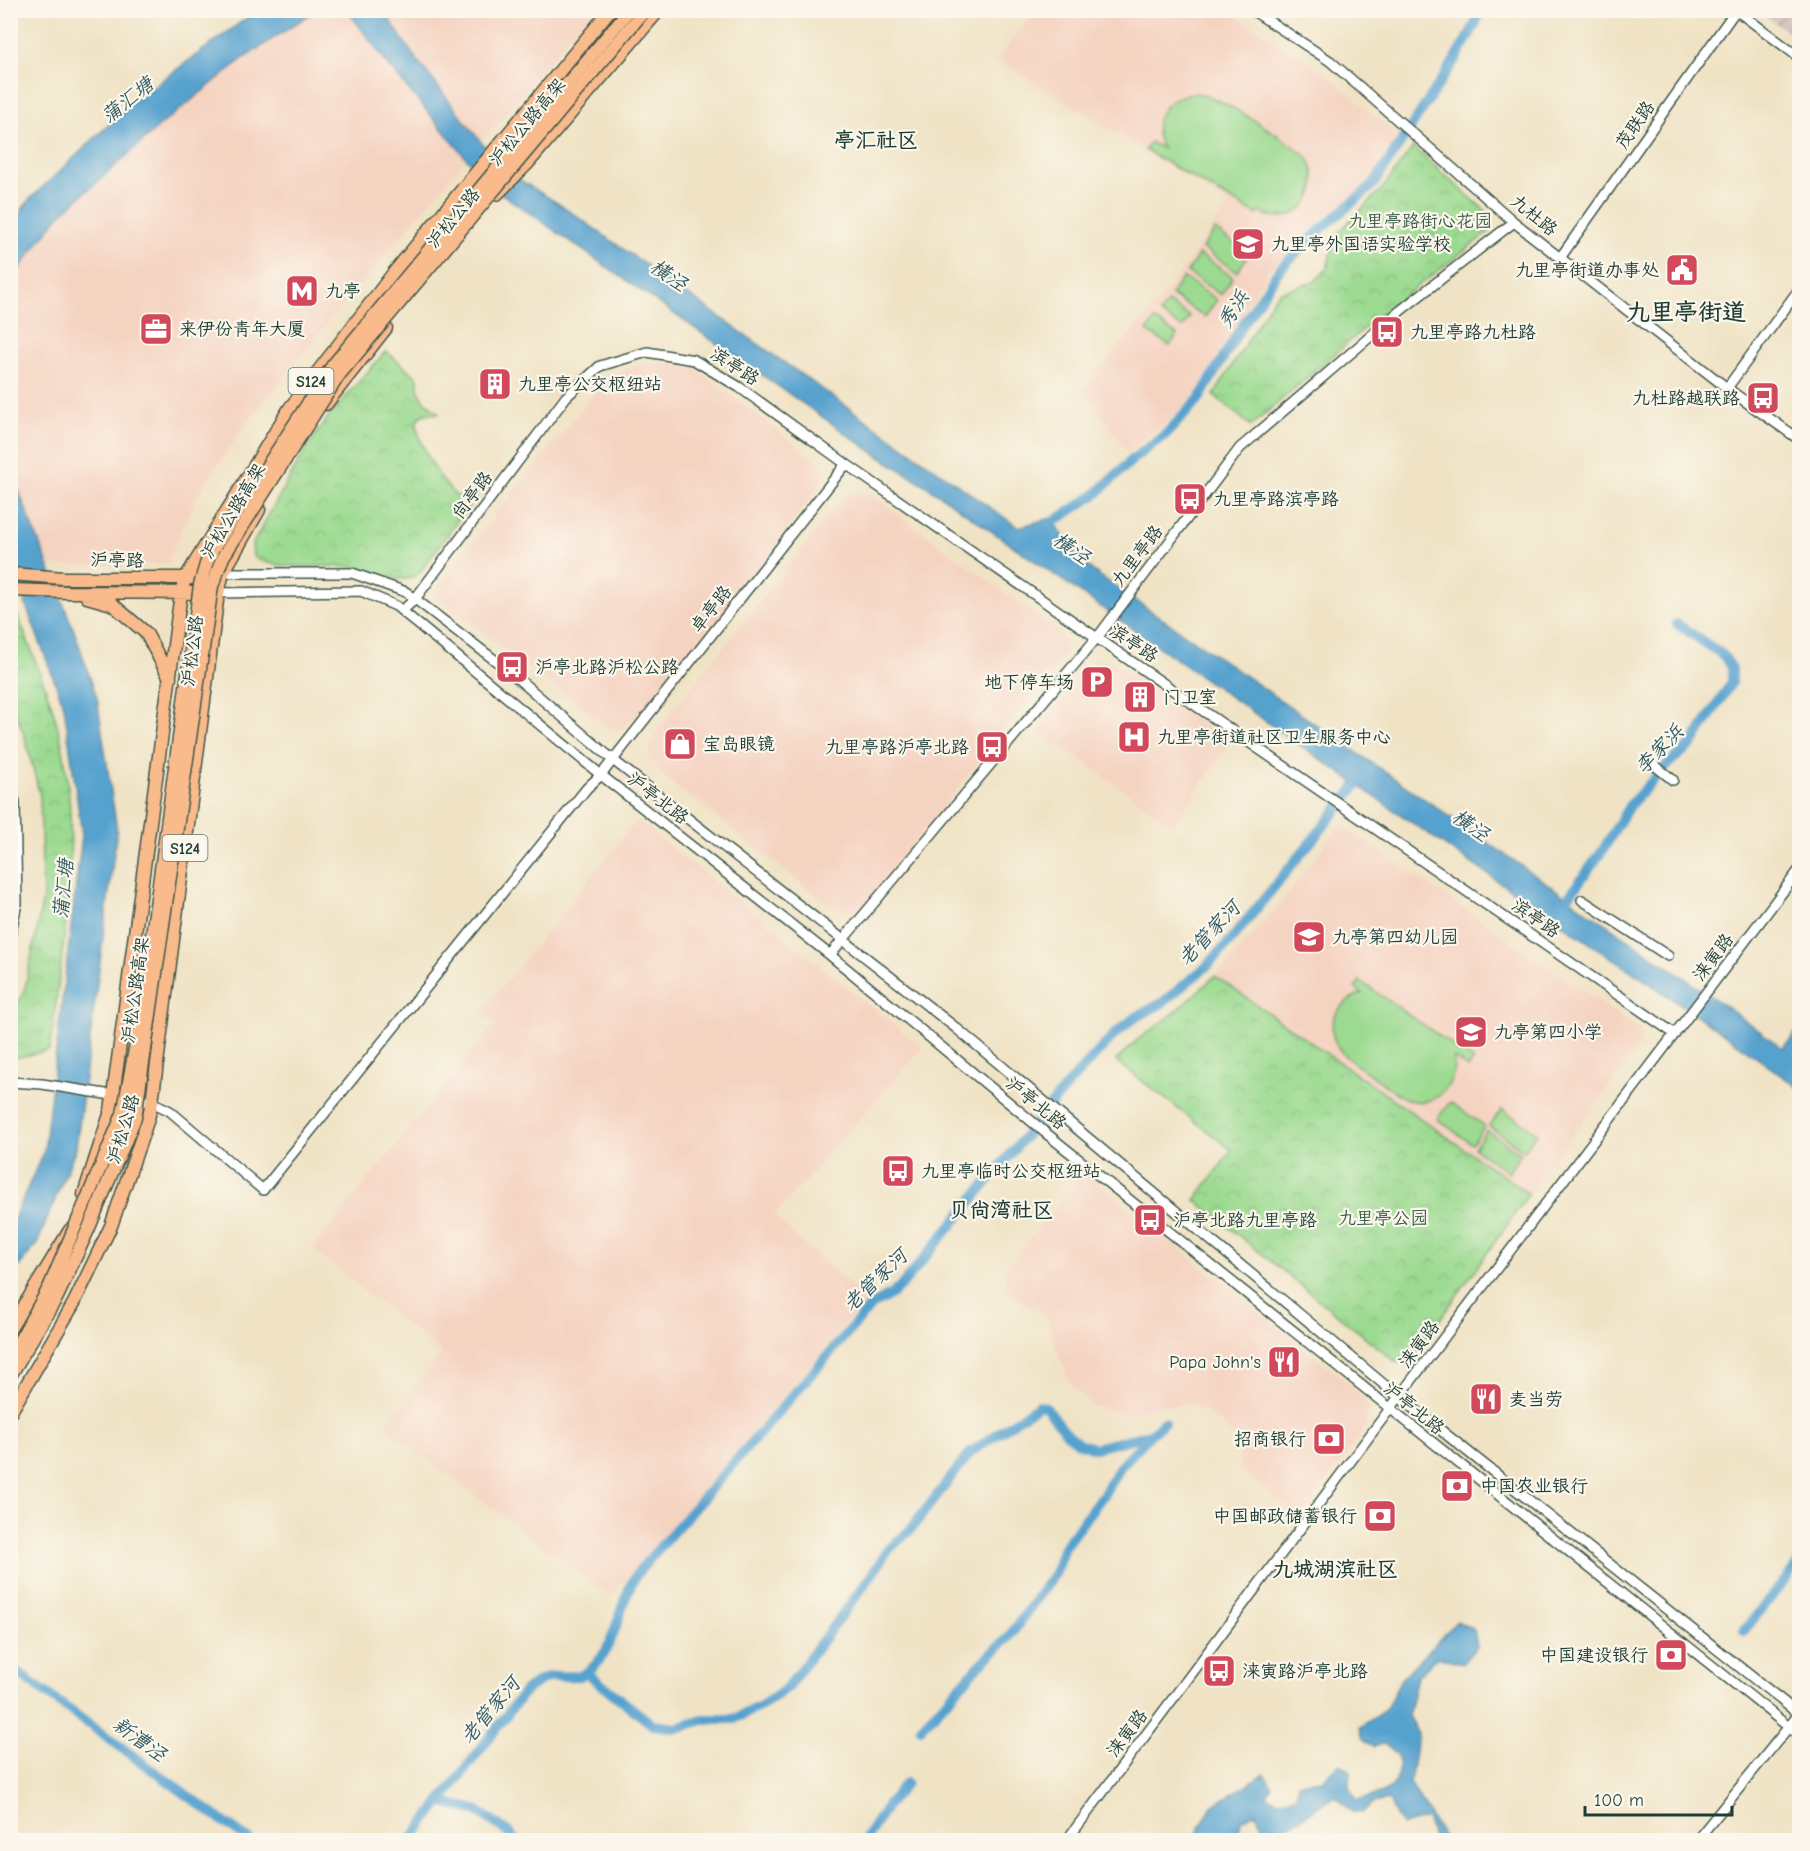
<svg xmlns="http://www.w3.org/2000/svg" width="1810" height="1851" font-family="'Comic Neue','LXGW WenKai TC',sans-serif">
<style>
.built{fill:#f5d3c1}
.industrial{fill:url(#industrial-furrows)}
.park{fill:url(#park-crowns);stroke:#5d8c62;stroke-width:1.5}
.pitch{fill:#9bda90;stroke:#5d8c62;stroke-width:1.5}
.water{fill:#57a2cf;stroke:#3b7082;stroke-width:1.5}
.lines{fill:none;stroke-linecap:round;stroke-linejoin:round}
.canal{stroke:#57a2cf;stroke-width:10}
.minor-casing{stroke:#3e564a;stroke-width:12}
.major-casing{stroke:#3e564a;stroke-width:15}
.minor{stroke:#fff;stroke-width:9}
.major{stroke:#fabb8c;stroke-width:12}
.major-bridge-casing{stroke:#3e564a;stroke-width:15;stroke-linecap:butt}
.major-bridge{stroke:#fabb8c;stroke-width:12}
.labels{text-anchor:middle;stroke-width:4.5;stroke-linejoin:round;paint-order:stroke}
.shield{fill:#fbf7ec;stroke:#61756b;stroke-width:1.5}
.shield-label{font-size:16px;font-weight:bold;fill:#1f3d34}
.street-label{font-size:18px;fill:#1f3d34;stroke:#fbf7ec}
.park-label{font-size:18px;fill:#385c46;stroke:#fbf7ec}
.poi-label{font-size:18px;fill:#1f3d34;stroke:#fbf7ec;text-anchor:start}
.water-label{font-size:20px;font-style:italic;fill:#305b62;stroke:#fbf7ec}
.quarter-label{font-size:21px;font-weight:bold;fill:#1f3d34;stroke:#fbf7ec}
.district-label{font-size:24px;font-weight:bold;fill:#1f3d34;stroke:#fbf7ec}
</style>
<defs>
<pattern id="industrial-furrows" width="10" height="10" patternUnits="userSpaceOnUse" patternTransform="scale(1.5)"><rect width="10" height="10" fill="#d1c0bc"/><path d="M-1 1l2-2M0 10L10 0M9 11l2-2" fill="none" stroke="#a99d9a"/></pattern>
<pattern id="park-crowns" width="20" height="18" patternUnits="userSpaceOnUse" patternTransform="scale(1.5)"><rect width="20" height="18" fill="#9bda90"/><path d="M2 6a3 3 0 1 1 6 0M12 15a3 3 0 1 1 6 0" fill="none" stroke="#85bc7d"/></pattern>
</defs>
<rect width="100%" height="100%" fill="#fbf7ec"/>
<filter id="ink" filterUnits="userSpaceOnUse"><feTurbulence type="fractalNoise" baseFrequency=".0167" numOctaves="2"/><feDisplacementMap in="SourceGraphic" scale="12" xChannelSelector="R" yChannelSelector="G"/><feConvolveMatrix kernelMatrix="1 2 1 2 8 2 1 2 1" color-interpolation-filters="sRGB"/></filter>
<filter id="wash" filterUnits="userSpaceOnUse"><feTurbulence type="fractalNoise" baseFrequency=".008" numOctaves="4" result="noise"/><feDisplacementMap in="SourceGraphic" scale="24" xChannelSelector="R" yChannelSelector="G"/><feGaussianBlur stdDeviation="1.35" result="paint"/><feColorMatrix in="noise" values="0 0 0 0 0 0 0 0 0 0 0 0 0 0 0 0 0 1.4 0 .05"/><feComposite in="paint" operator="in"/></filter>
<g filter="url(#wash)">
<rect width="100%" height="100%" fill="#f0e3c5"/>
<!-- built -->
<path class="built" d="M315,11H592L339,309L246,424L195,499L167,564L49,566L11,469L10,293L16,273L59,216L162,124L244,58Z
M1035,11H1228L1326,74L1399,137L1369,184L1349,201L1322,218L1269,270L1196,392L1180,411L1128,453L1083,389L1171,286L1229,204L997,59Z
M647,363H674L700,372L816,460L822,465L824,473L821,482L677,682L625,726L618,730H611L443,603L438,597L437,590L440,583L600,386L622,371Z
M857,493L867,494L875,497L1060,633L1066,642V648L1064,655L868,901L859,908L841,911L833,908L665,777L649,757V744L657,730L840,502L848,496Z
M1098,658L1112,661L1230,744L1173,825L1038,730L1092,662Z
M637,820L923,1048L774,1216L866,1300L611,1597L384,1427L442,1353L312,1249L495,1024L481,1013Z
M1340,824L1639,1029L1641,1035L1640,1043L1529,1194L1215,976L1285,898Z
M1084,1172L1360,1393L1365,1399L1368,1407V1415L1364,1430L1300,1516L1238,1469L1240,1451L1234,1437L1223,1424L1205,1411L1186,1403L1169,1406L1156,1405L1132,1414L1105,1411L1091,1406L1072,1386L1051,1336L1047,1316L1010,1295L1005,1281L1007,1266Z"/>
<!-- industrial -->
<path class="industrial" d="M1758,11H1799V40Z"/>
<!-- park -->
<path class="park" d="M1413,147L1489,214L1492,224L1489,232L1386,310L1251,426L1214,395L1273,299L1280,292L1314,282L1327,269L1333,244L1339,232L1382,189Z
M386,351L418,378C416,396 426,403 439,413C432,415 424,411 418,419C410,432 445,489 457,496L462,497L482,488L420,572C415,576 411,579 404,579C387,580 370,570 354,567C327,564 272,572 253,556L252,545L307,447L330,415Z
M11,613L17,614C33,655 51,697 61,740C83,842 62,948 50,1050L11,1059V1018L25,988L43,899L40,796L25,737L11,700Z
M1215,976L1529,1194L1414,1356C1407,1362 1401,1364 1392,1359L1195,1200L1232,1150L1116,1061L1136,1041L1173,1014Z"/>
<!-- pitch -->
<path class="pitch" d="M1194,93C1217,93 1286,140 1306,156C1330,190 1298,231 1259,212L1257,215L1145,150L1150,142L1163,149C1146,123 1165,96 1194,93Z
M1215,230L1249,254L1237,272L1202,248Z
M1199,254L1233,277L1221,295L1187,272Z
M1183,277L1217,300L1205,317L1171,295Z
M1168,302L1190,317L1182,328L1160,313Z
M1155,320L1177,335L1170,346L1147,331Z
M1360,981L1474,1060L1468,1068L1454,1058C1456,1082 1440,1106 1413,1101C1400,1098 1388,1087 1377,1079C1367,1072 1353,1064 1344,1055C1321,1030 1334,1005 1362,993L1355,988Z
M1450,1102L1485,1126L1472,1144L1437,1119Z
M1502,1109L1537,1133L1524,1151L1489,1126Z
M1487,1130L1521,1154L1508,1172L1474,1148Z"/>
<!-- water -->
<path class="water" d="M256,11H315L244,58L162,124L59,216L16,273L11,293V225L30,199L135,100Z
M348,11H384L411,52L502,169L562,206L1018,527L1051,518L1078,557L1093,571L1718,1001L1783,1048L1799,1029V1045L1795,1051L1799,1055V1088L1714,1027L1447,847L925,485L874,453L489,185L389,66Z
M10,469L75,633L97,698L117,830L76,1148L37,1244L11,1276V1225L44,1151L82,835L64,706L11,566Z
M1457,1621L1474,1630L1477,1646L1463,1663L1438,1657L1417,1677L1408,1716L1418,1733L1410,1783L1445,1840H1434L1427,1818L1403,1825L1397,1818L1389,1800L1372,1803L1363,1812H1352L1335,1796L1284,1829L1263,1827L1256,1813L1241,1820L1238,1840H1196V1835L1212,1806L1264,1774L1272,1785L1267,1795L1277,1801L1296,1797L1298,1783L1322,1780L1339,1764L1350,1771L1349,1786L1357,1800C1388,1793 1403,1789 1397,1754L1384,1743L1375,1747L1363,1739L1360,1727L1386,1709L1401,1679Z"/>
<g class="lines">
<!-- canal -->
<path class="canal" d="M1041,530L1096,494L1133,459L1166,434L1199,399L1242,326L1280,269L1321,229L1373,185L1456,58L1476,23L1480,10
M1560,908L1603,850L1629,806L1669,763L1691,745L1732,682V668L1723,655L1677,624
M1744,1631L1800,1561
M10,1667L249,1840
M587,1673L653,1725L677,1728L706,1719H734L761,1706L787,1688L871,1576L887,1551L910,1530L971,1452L1039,1405L1046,1407L1067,1434L1080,1444L1095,1448L1151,1434
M921,1728L979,1666L1008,1638L1055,1573L1064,1547L1104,1494L1119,1468L1151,1434L1164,1422
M440,1802L476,1810L510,1833L515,1840
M411,1840L525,1691C552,1670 551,1678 580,1676C620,1656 615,1604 639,1571L871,1306L892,1294L903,1284L1069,1083L1115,1034L1133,1019L1162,1003L1207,966L1230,941L1366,774
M865,1840L887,1806L906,1783"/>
</g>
</g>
<g filter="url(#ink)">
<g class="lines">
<!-- minor casing -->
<g class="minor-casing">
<path id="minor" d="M1252,10L1330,61L1514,222L1732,392L1800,440
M1736,10L1800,58
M1560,258L1736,10
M1727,388L1800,288
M223,573H352L406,592L509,671L613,760L956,1028L1399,1397L1800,1715
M218,593L361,591L396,606L601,775L830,955L1047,1134L1800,1736
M402,611L415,599L566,397L600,366L647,352L694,360L739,387L846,464L1097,638L1675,1034
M1648,760L1673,780
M10,784L15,802L17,903L10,936
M1582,900L1668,956
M830,955L1100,634L1240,448L1400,311L1514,222
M10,1082L42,1084L118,1096
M132,1099L152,1102L170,1111L263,1190L587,788L601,775L846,464
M1067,1840L1389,1410L1800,869
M1697,1840L1800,1713"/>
</g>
<!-- major casing -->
<g class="major-casing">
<path id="major" d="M497,194L527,164L659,10
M326,404L386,328
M10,574L64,578H192
M10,590L68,592L207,593
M87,597L112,604L146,633L170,678
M84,1194L111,1111L181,593L185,579L290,408L396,270L610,10
M10,1329L70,1230
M10,1413L74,1303L111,1226L148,1119L152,1102L218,593L223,573L259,510"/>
</g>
<!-- minor -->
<use href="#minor" class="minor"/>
<!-- major -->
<use href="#major" class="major"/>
<!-- major-bridge casing -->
<g class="major-bridge-casing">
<path id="major-bridge" d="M10,1358L49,1288L123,1114L140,1022L200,585L206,564L213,549L333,365L629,10
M10,1376L57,1297L88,1230L135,1118L212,586L223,557L339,375L645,10"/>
</g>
<!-- major-bridge -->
<use href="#major-bridge" class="major-bridge"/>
</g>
</g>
<!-- icons -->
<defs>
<g id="school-square" transform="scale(1.725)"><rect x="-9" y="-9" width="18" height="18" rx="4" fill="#d1495b" stroke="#fbf7ec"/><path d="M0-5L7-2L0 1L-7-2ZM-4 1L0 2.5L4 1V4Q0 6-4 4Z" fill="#fff"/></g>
<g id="civic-square" transform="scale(1.725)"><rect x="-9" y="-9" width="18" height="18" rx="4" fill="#d1495b" stroke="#fbf7ec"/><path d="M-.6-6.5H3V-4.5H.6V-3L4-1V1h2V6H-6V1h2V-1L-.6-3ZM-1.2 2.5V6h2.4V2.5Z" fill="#fff"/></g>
<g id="metro-square" transform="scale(1.725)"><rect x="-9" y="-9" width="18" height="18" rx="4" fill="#d1495b" stroke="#fbf7ec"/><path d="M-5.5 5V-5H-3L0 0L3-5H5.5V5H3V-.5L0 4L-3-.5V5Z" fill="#fff"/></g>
<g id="office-square" transform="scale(1.725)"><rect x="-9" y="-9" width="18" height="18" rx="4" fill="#d1495b" stroke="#fbf7ec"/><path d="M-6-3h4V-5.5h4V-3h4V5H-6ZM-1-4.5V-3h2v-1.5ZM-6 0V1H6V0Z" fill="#fff"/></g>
<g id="bus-square" transform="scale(1.725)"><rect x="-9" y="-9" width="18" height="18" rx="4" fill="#d1495b" stroke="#fbf7ec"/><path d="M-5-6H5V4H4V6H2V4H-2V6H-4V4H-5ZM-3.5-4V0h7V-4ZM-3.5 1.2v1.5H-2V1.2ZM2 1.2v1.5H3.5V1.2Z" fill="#fff"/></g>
<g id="building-square" transform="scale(1.725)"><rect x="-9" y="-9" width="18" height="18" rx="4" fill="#d1495b" stroke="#fbf7ec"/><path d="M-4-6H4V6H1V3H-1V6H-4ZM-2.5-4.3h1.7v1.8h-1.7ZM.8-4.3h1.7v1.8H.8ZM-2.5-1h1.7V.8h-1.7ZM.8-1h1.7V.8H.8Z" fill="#fff"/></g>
<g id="parking-square" transform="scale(1.725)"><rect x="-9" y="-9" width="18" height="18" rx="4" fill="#d1495b" stroke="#fbf7ec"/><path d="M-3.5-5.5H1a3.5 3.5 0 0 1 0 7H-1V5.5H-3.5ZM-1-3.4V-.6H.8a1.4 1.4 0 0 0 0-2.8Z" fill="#fff"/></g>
<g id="hospital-square" transform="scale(1.725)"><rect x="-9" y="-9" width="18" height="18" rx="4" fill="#d1495b" stroke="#fbf7ec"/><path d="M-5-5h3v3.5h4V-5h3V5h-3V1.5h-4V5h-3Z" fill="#fff"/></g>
<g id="shop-square" transform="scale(1.725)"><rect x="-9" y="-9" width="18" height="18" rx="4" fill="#d1495b" stroke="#fbf7ec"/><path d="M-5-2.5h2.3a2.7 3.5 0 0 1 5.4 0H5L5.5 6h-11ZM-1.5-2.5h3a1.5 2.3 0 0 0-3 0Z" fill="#fff"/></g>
<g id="restaurant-square" transform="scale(1.725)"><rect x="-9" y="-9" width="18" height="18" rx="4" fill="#d1495b" stroke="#fbf7ec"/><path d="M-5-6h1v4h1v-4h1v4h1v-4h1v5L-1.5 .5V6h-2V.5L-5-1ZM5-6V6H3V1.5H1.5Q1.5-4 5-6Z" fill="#fff"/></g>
<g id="bank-square" transform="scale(1.725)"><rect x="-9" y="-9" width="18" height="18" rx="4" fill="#d1495b" stroke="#fbf7ec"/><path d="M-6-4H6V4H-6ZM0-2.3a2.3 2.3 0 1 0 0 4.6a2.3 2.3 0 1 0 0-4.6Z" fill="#fff"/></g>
</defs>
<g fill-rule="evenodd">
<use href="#school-square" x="1248" y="244"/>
<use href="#civic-square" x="1682" y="270"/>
<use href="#metro-square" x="302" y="291"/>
<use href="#office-square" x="156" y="329"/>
<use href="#bus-square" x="1387" y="332"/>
<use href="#building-square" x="495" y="384"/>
<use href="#bus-square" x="1763" y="398"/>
<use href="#bus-square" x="1190" y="499"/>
<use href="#bus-square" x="512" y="667"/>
<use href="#parking-square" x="1097" y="682"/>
<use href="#building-square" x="1140" y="697"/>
<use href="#hospital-square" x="1134" y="737"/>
<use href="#shop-square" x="680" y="744"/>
<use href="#bus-square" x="992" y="747"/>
<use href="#school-square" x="1309" y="937"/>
<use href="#school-square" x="1471" y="1032"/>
<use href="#bus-square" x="898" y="1171"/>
<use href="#bus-square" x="1150" y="1220"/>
<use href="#restaurant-square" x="1284" y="1362"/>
<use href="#restaurant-square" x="1486" y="1399"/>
<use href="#bank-square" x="1329" y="1439"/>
<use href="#bank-square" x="1457" y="1486"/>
<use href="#bank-square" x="1380" y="1516"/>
<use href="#bank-square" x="1671" y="1655"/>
<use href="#bus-square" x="1219" y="1671"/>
</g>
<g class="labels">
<!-- shield labels -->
<g class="shield">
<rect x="288.5" y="368" width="45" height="26" rx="4.5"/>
<rect x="162.5" y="835" width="45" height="26" rx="4.5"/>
</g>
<g class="shield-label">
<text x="311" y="387">S124</text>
<text x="185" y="854">S124</text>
</g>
<!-- street labels -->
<g class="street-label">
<text transform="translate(527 122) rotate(-50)" y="6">沪松公路高架</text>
<text transform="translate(1635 125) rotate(-55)" y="6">茂联路</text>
<text transform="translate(1534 215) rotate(39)" y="6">九杜路</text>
<text transform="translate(453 218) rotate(-50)" y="6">沪松公路</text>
<text transform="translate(735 366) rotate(33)" y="6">滨亭路</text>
<text transform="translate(472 495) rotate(-53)" y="6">尚亭路</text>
<text transform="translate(233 511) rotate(-59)" y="6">沪松公路高架</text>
<text transform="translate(1137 556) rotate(-53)" y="6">九里亭路</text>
<text transform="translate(117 560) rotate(1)" y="6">沪亭路</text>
<text transform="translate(711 609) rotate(-52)" y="6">卓亭路</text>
<text transform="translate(1134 643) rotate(34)" y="6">滨亭路</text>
<text transform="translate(192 651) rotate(-83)" y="6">沪松公路</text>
<text transform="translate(658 798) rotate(38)" y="6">沪亭北路</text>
<text transform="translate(1536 918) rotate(35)" y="6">滨亭路</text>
<text transform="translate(1713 957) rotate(-53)" y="6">涞寅路</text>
<text transform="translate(135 990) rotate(-82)" y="6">沪松公路高架</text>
<text transform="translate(1036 1103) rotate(39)" y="6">沪亭北路</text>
<text transform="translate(123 1129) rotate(-73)" y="6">沪松公路</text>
<text transform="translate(1419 1344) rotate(-53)" y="6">涞寅路</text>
<text transform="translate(1414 1408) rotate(39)" y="6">沪亭北路</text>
<text transform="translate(1127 1733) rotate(-53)" y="6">涞寅路</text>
</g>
<!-- park labels -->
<g class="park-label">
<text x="1420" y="227">九里亭路街心花园</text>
<text x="1383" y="1224">九里亭公园</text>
</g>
<!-- poi labels -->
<g class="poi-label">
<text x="1271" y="250">九里亭外国语实验学校</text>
<text x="1659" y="276" text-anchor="end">九里亭街道办事处</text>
<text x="325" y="297">九亭</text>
<text x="179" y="335">来伊份青年大厦</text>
<text x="1410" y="338">九里亭路九杜路</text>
<text x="518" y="390">九里亭公交枢纽站</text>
<text x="1740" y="404" text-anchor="end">九杜路越联路</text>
<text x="1213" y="505">九里亭路滨亭路</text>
<text x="535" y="673">沪亭北路沪松公路</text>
<text x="1074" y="688" text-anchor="end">地下停车场</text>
<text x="1163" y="703">门卫室</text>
<text x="1157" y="743">九里亭街道社区卫生服务中心</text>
<text x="703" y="750">宝岛眼镜</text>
<text x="969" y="753" text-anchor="end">九里亭路沪亭北路</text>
<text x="1332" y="943">九亭第四幼儿园</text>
<text x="1494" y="1038">九亭第四小学</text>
<text x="921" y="1177">九里亭临时公交枢纽站</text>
<text x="1173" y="1226">沪亭北路九里亭路</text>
<text x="1261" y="1368" text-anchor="end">Papa John's</text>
<text x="1509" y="1405">麦当劳</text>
<text x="1306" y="1445" text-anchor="end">招商银行</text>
<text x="1480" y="1492">中国农业银行</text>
<text x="1357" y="1522" text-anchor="end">中国邮政储蓄银行</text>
<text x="1648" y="1661" text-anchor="end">中国建设银行</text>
<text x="1242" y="1677">涞寅路沪亭北路</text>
</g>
<!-- water labels -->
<g class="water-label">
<text transform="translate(127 100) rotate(-38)" y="7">蒲汇塘</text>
<text transform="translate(669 275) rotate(34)" y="7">横泾</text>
<text transform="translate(1233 309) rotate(-58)" y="7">秀浜</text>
<text transform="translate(1072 548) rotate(35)" y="7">横泾</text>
<text transform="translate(1659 749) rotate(-46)" y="7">李家浜</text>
<text transform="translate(1471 825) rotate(35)" y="7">横泾</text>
<text transform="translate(63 889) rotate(-84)" y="7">蒲汇塘</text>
<text transform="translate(1209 933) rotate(-47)" y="7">老管家河</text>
<text transform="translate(875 1280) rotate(-44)" y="7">老管家河</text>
<text transform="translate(490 1710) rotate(-50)" y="7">老管家河</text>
<text transform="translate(140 1739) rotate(36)" y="7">新漕泾</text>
</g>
<!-- quarter labels -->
<g class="quarter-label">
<text x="876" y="147">亭汇社区</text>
<text x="1001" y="1217">贝尚湾社区</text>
<text x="1335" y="1576">九城湖滨社区</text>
</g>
<!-- district labels -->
<g class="district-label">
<text x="1686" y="320">九里亭街道</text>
</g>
</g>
<!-- margin -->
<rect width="1810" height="1851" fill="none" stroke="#fbf7ec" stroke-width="36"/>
<!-- scale -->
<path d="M1585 1806v9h147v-9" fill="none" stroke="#1f3d34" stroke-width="3"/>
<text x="1594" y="1806" font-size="18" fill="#1f3d34" stroke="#fbf7ec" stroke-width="4.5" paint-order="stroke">100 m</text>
</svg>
